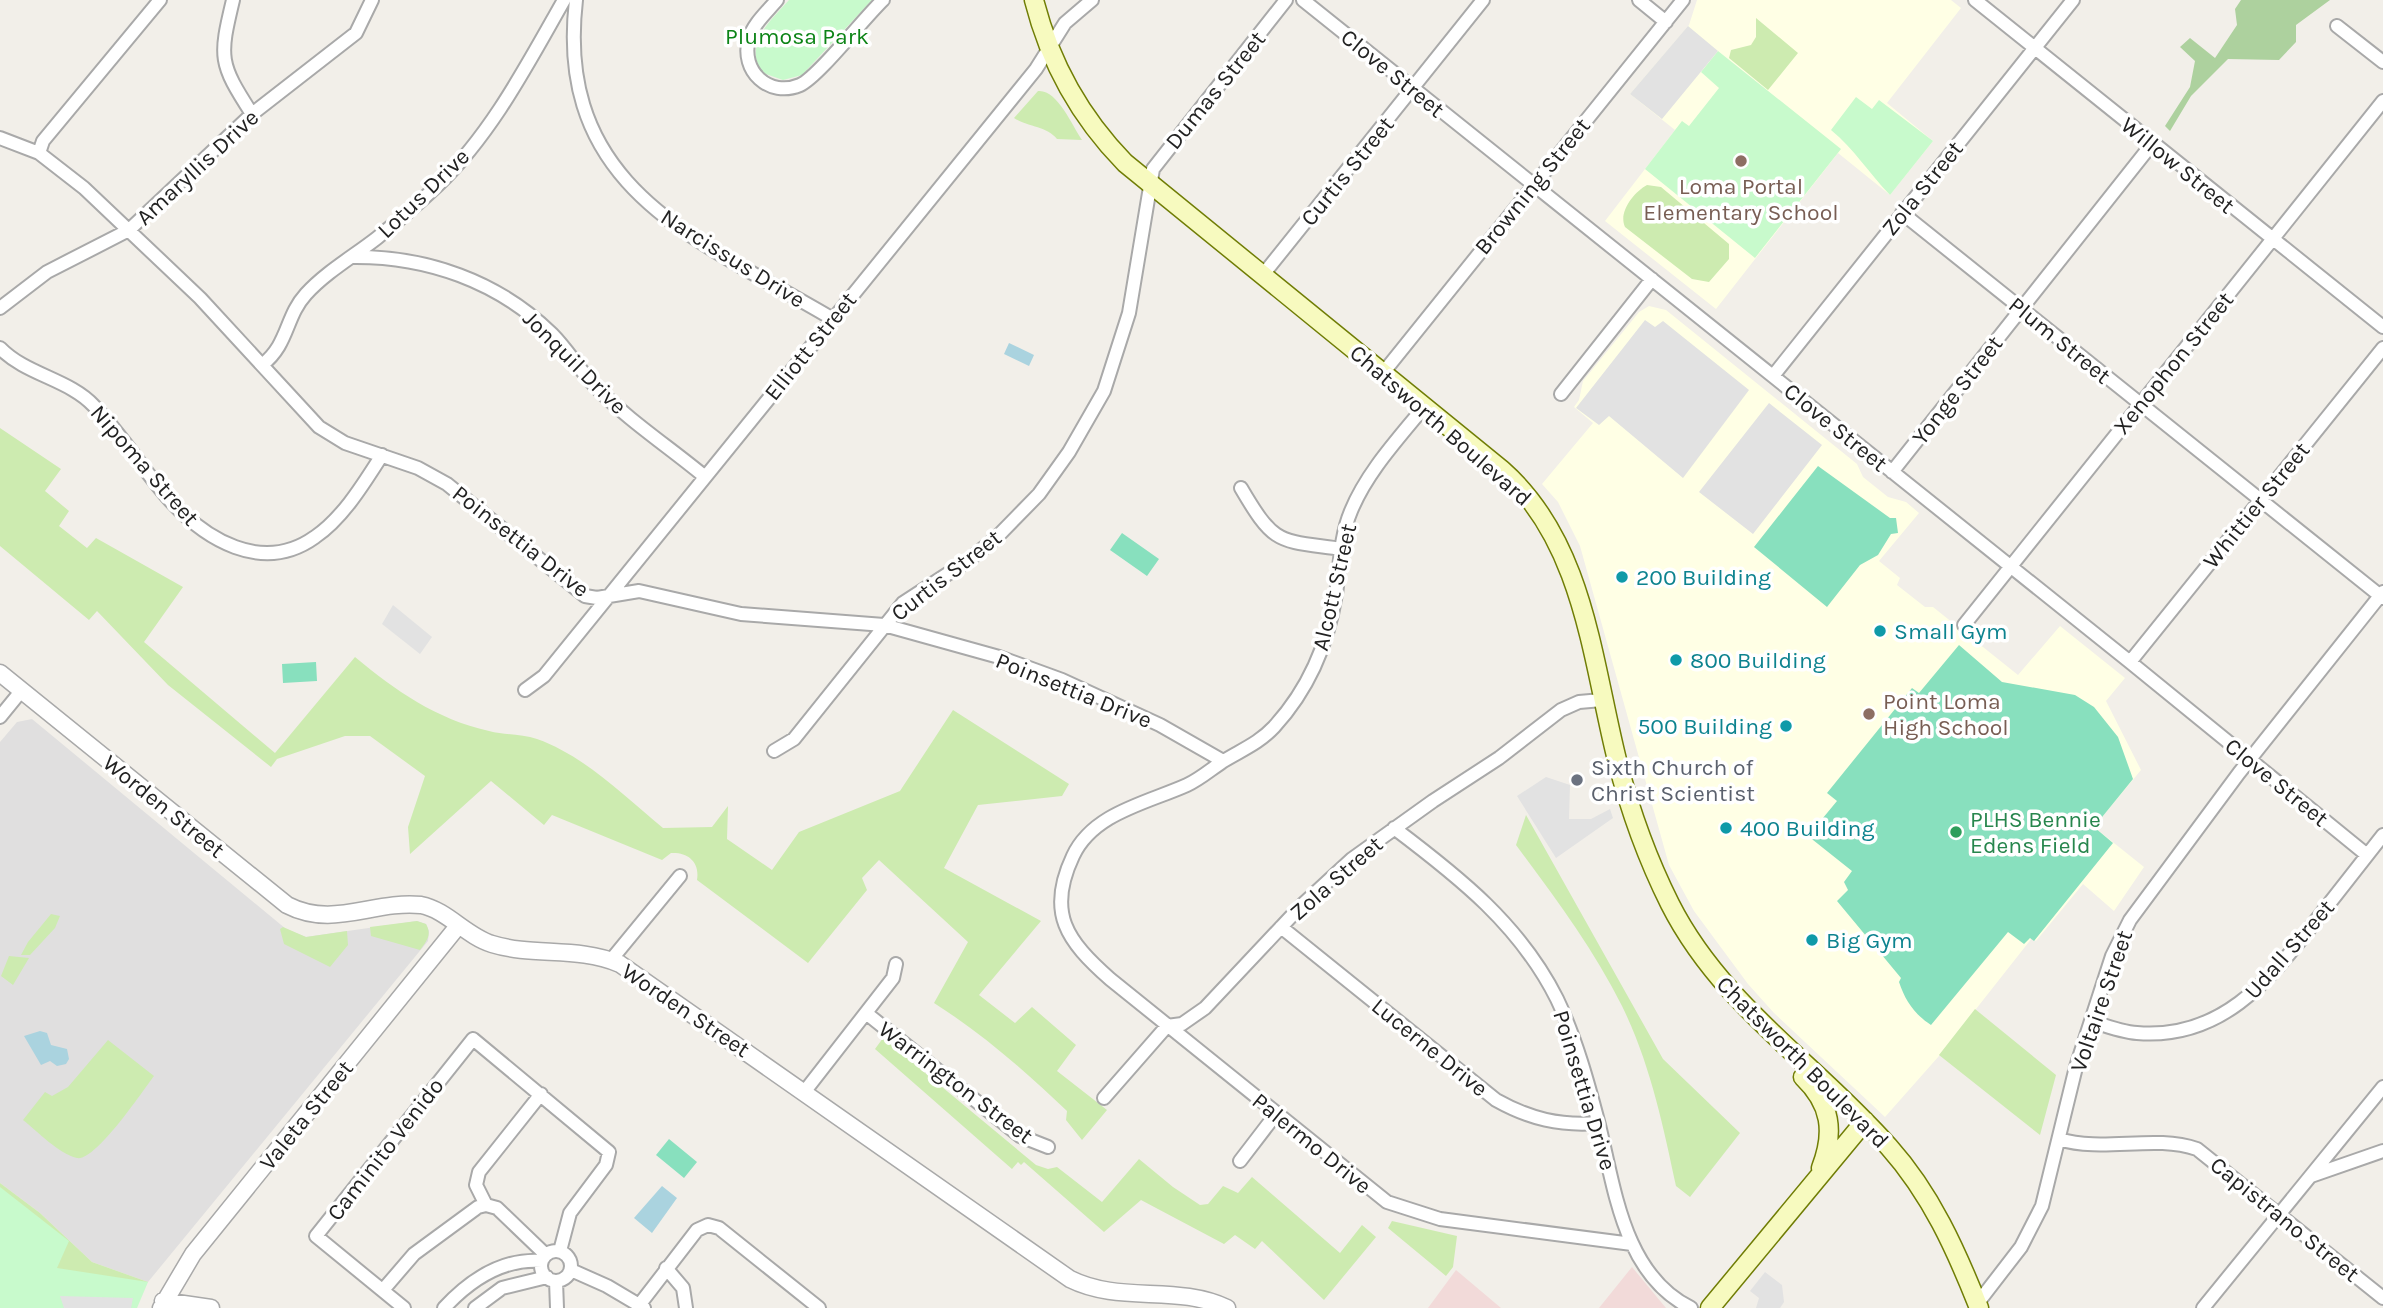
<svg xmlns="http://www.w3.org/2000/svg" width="2383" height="1308" font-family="Karla,sans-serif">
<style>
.residential{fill:#e0dfdf}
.commercial{fill:#f2dad9}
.education{fill:#ffffe5}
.grass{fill:#cdebb0}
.forest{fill:#add19e}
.park{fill:#c8facc}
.pitch{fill:#88e0be}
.parking{fill:#e2e2e2}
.water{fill:#aad3df}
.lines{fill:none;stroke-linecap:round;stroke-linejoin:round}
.minor-casing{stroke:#a9a9a9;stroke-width:16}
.tertiary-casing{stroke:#a9a9a9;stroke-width:19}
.secondary-casing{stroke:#707d05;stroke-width:21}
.minor{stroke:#fff;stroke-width:12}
.tertiary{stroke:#fff;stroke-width:16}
.secondary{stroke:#f7fabf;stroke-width:18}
.education-dot{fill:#8d6e63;stroke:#fff;stroke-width:2.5}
.culture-dot{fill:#0f9aa8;stroke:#fff;stroke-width:2.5}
.worship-dot{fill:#6b7280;stroke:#fff;stroke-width:2.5}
.leisure-dot{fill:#2e9e5b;stroke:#fff;stroke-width:2.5}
.labels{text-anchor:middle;stroke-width:7;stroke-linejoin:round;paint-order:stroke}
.park-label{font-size:23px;fill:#0c8416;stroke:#fff}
.street-label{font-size:23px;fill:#222;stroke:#fff}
.education-label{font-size:23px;fill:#785e54;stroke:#fff}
.culture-label{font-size:23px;fill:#0d838f;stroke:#fff;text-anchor:start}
.worship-label{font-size:23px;fill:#5b616d;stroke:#fff;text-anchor:start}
.leisure-label{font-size:23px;fill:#27864d;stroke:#fff;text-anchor:start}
</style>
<rect width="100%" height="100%" fill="#f2efe9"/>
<!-- residential -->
<path class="residential" d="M32,719L286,929L306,937L417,921L426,924L429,931L428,941L148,1282L92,1262L40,1213L0,1183V742L17,722Z"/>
<!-- commercial -->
<path class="commercial" d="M1632,1267L1661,1302L1666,1308H1599Z
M1456,1270L1501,1308H1428Z"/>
<!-- education -->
<path class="education" d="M1697,0H1951L1961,8L1887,103L1933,141L1890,195L1838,153L1716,309L1605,221L1675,130L1630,94L1689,25Z
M1649,306L1666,310L1857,464L1863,477L1888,497L1906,502L1919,513L1879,561L1900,578L1897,585L1925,607H1933L2018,675L2060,626L2125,678L2106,701L2141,770L2094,827L2144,867L2114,911L2083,884L2036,941L2032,938L1939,1056L1885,1117L1774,1013L1748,984L1694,911L1669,865L1580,546L1558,502L1542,484L1593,423L1574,407L1579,400L1583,381L1639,312Z"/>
<!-- grass -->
<path class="grass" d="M1756,18L1798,53L1768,90L1729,58L1731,50L1751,45L1756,37Z
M1038,91C1057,89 1072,125 1082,140L1057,139C1047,126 1027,127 1014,118Z
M1647,185L1661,187L1729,244V259L1709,282L1692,279L1625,227C1618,212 1634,192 1647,185Z
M0,428L61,469L45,491L69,511L59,526L87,548L96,538L183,587L144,642L275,753L355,657C396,691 436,719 489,731C504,735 522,734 537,739C585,756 624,796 663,828L712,827L728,806L727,839L772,870L799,832L900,791L953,710L1069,784L1062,796L978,805L944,868L1041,921L979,995L1015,1023L1032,1007L1076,1045L1057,1071L1107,1110L1082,1140L1066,1120L1067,1111C1026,1072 983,1034 934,1003L968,942L879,860L862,878L867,890L808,963L697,880C700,862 688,852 671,853L662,860L552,815L544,825L491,781L410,854L408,827L425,776L370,736H345L277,759L271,767L168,685L97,611L89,620L0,546Z
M1526,815L1663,1059L1740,1133L1690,1197L1676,1186C1663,1125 1650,1063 1622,1006C1593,948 1554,896 1516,845Z
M51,914L60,916L55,928L30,955H21L28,942Z
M417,921L426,924C432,935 427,941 420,950L371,936L370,927Z
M283,927L306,937L347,931L348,945L330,967L284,944L280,929Z
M9,956L29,958L13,985L1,976Z
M1975,1009L2056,1075L2040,1135L1939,1055Z
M883,1038L1036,1165L1048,1169L1057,1167L1102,1202L1139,1159L1173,1187L1200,1205L1208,1204L1223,1186L1238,1193L1252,1177L1340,1253L1362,1225L1376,1237L1324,1300L1262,1241L1255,1249L1235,1235L1224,1244L1141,1200L1104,1232L1024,1162L1021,1165L1018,1162L1012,1169L875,1049Z
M108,1040L154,1076C142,1092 95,1162 77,1158C58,1153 38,1132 23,1120L45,1092L52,1096L68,1087Z
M0,1183L40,1213L92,1262L148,1282L138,1290L0,1308Z
M1392,1221L1457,1236L1453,1267L1446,1276L1388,1228Z"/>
<!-- forest -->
<path class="forest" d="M2241,0H2330L2296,25V42L2279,60L2228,59L2191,96L2170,131L2165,126L2190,87L2195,61L2180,47L2190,38L2215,58L2237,25L2235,9Z"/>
<!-- park -->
<path class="park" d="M789,0H872L802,75L783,80L763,73C742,45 771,20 789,0Z
M1718,51L1841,149L1755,258L1645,169L1682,121L1689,126L1719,88L1701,72Z
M1856,97L1872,109L1879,100L1933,141L1890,195C1869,173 1854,149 1831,130Z
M0,1187L69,1241L57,1268L148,1282L137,1308H0Z"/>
<!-- pitch -->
<path class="pitch" d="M1818,466L1890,518H1896L1898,533L1891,534L1878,555L1860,565L1827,607L1754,547Z
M1122,533L1159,559L1147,576L1110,550Z
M1959,645L2002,682L2075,695L2094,707L2118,737L2133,779L2094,827L2113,843L2034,941L2030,938L2024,944L2008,932L1931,1025C1914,1014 1905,1000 1899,982L1901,978L1837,901L1848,890L1844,882L1852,871L1808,836L1837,801L1827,793L1912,688L1919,693Z
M316,662L317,681L283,683L282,664Z
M669,1139L697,1162L684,1178L656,1155Z"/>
<!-- parking -->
<path class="parking" d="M1688,26L1718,51L1662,119L1630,94Z
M1645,320L1655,327L1663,321L1749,390L1683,478L1609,416L1599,425L1576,408Z
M1769,403L1822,445L1753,534L1699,492Z
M393,605L432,637L420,654L382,624Z
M1546,777L1570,785L1569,819H1591L1610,809L1613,818L1556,858L1517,796Z
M1765,1272L1782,1285L1784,1302L1780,1308H1756L1759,1298L1750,1291Z
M60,1296L133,1298L131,1308H64Z"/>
<!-- water -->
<path class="water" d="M1009,343L1034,355L1029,366L1004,354Z
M40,1031L47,1033L51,1045L67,1049L69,1059L66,1064L57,1066L50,1061L41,1065L24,1036Z
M662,1186L677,1198L652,1233L634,1218Z"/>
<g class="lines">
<!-- minor casing -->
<g class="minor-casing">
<path id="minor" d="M233,0C219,58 219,63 252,114
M576,0C554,189 698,239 833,319
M777,0C767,12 753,24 749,39C740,71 769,98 800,85C818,77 864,18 883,0
M1303,0L2130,662L2367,855
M1639,0L1666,22
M1975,0L2383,327
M2337,26L2383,62
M0,138L39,153L84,188L200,298L319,427L345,443L418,468L447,484L585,596L597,598L639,591L741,614L884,625L999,657L1062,680L1160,725L1223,761
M39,153L43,141L160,0
M1902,213L2383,598
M352,257C426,256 498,281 552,334C568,350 580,371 596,387C628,420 669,447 704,476
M1262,276L1483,0
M0,308L47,272L129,230L252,114L356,33L372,0
M0,348C26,375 69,379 94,406C121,434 142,468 167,497C204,539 262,575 315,537C343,518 364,483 382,455
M262,365C289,344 285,317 306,294C326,272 354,256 377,238C398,221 419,203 438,185C492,133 527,65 564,0
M1383,373L1683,0
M1773,376L2073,0
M1561,394L1652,279
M1424,407C1398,439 1367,472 1351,511C1340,537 1340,566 1336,594C1328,643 1308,690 1274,727C1258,744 1241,750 1222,762C1210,770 1200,779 1187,785C1147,803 1093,813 1073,856C1046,913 1067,941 1110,979L1387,1202L1440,1219L1632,1244
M1892,472L2152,144
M1241,488C1275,546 1278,540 1341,549
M1964,625L2383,101
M2130,662L2383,348
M525,690L544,676L1036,69L1065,23L1092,0
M0,717L22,690
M774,751L794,739L903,603L966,562L996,538L1039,494L1069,452L1104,391L1129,313L1153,169L1286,0
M1394,828C1459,877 1520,925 1557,999C1576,1039 1588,1083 1599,1125C1615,1190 1624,1275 1691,1308
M1281,927L1496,1100C1530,1119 1560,1126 1598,1123
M611,960L680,876
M866,1013L1020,1136L1048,1147
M2091,1021C2106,1026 2122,1032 2137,1033C2220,1040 2268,982 2314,923C2337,894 2360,864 2383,835
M805,1091L893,978L896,964
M1104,1098L1167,1026L1182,1024L1205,1008L1300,907L1352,859L1433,801L1499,758L1561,710L1579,702L1602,700
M2059,1139C2104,1153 2153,1134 2197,1149L2383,1298
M1240,1161L1276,1114
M2311,1176L2383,1151
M486,1205L476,1185L479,1172L541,1094
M486,1205L497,1208L546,1255
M541 1266a15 15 0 1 1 30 0a15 15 0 1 1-30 0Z
M666,1268L683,1288L686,1308
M571,1270L607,1286L644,1308
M556,1281L557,1308
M383,1290L414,1254L478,1207L486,1205
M640,1304L697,1230L708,1225L719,1228L819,1308
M1977,1304L2021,1247L2042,1206L2076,1067L2112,956L2130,920L2239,773L2383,592
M404,1308L316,1236L473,1039L609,1152L606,1165L570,1213L560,1251
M444,1308C470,1280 503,1258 542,1261
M475,1308L502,1288L547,1277
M2203,1308L2383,1087"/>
</g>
<!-- tertiary casing -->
<g class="tertiary-casing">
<path id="tertiary" d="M0,673L287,905C333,929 374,900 421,905C447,910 466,936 492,944C534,957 577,946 620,964L1070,1279C1120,1304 1177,1284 1227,1308
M163,1301L211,1308
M161,1308L193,1254L458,926"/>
</g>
<!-- secondary casing -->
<g class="secondary-casing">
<path id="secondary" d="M1034,0C1050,63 1079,116 1125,163L1502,470C1584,542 1592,660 1617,760C1630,811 1647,858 1670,904C1721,1005 1816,1064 1889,1147C1931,1194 1956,1250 1979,1308
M1803,1077C1831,1104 1835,1132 1821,1168
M1710,1308L1865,1121"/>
</g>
<!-- minor -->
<use href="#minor" class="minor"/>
<!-- tertiary -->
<use href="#tertiary" class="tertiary"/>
<!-- secondary -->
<use href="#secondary" class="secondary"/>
</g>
<!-- markers -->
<g class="education-dot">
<circle cx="1741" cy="161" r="7"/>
<circle cx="1869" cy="714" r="7"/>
</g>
<g class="culture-dot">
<circle cx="1622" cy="577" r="7"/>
<circle cx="1880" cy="631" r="7"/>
<circle cx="1676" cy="660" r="7"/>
<circle cx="1786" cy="726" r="7"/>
<circle cx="1726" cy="828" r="7"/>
<circle cx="1812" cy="940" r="7"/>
</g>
<circle class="worship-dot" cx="1577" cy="780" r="7"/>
<circle class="leisure-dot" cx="1956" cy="832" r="7"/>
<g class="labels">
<!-- park labels -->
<g class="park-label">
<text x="797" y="44">Plumosa Park</text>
</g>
<!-- street labels -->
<g class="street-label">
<text transform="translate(1393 73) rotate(39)" y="8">Clove Street</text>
<text transform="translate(1215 90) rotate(-51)" y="8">Dumas Street</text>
<text transform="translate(2178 165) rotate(39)" y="8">Willow Street</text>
<text transform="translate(197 167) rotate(-43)" y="8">Amaryllis Drive</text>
<text transform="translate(1347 171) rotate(-51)" y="8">Curtis Street</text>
<text transform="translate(1532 186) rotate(-51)" y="8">Browning Street</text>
<text transform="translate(1922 188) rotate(-51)" y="8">Zola Street</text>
<text transform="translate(423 193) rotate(-44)" y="8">Lotus Drive</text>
<text transform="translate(733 258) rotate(32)" y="8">Narcissus Drive</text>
<text transform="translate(2060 340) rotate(39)" y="8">Plum Street</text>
<text transform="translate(810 346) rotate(-51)" y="8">Elliott Street</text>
<text transform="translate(575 362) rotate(45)" y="8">Jonquil Drive</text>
<text transform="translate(2173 363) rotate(-51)" y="8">Xenophon Street</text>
<text transform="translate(1957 390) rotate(-52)" y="8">Yonge Street</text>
<text transform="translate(1441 425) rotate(41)" y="8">Chatsworth Boulevard</text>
<text transform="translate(1836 427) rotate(39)" y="8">Clove Street</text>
<text transform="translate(145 465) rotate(49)" y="8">Nipoma Street</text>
<text transform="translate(2256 505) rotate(-51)" y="8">Whittier Street</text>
<text transform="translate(521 541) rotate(38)" y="8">Poinsettia Drive</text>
<text transform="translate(946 575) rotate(-38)" y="8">Curtis Street</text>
<text transform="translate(1334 587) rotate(-77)" y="8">Alcott Street</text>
<text transform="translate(1074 690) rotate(22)" y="8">Poinsettia Drive</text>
<text transform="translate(2277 782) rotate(39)" y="8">Clove Street</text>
<text transform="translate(164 806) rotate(39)" y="8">Worden Street</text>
<text transform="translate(1336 878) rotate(-41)" y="8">Zola Street</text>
<text transform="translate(2289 949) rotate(-49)" y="8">Udall Street</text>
<text transform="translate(2101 1001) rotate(-71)" y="8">Voltaire Street</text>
<text transform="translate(686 1010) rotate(34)" y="8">Worden Street</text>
<text transform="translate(1430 1047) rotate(39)" y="8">Lucerne Drive</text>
<text transform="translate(1803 1062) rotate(45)" y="8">Chatsworth Boulevard</text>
<text transform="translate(956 1082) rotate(37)" y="8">Warrington Street</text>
<text transform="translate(1585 1090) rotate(73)" y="8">Poinsettia Drive</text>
<text transform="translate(306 1115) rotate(-51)" y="8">Valeta Street</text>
<text transform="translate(1312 1143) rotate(39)" y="8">Palermo Drive</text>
<text transform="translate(385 1149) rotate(-52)" y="8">Caminito Venido</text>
<text transform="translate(2285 1219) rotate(39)" y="8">Capistrano Street</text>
</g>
<!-- education labels -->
<g class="education-label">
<text x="1741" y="194">Loma Portal<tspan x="1741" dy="26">Elementary School</tspan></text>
<text x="1883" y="709" text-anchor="start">Point Loma<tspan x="1883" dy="26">High School</tspan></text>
</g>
<!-- culture labels -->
<g class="culture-label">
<text x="1636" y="585">200 Building</text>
<text x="1894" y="639">Small Gym</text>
<text x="1690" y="668">800 Building</text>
<text x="1772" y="734" text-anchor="end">500 Building</text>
<text x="1740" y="836">400 Building</text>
<text x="1826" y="948">Big Gym</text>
</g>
<!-- worship labels -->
<g class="worship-label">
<text x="1591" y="775">Sixth Church of<tspan x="1591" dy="26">Christ Scientist</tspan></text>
</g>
<!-- leisure labels -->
<g class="leisure-label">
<text x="1970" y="827">PLHS Bennie<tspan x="1970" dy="26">Edens Field</tspan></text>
</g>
</g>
</svg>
